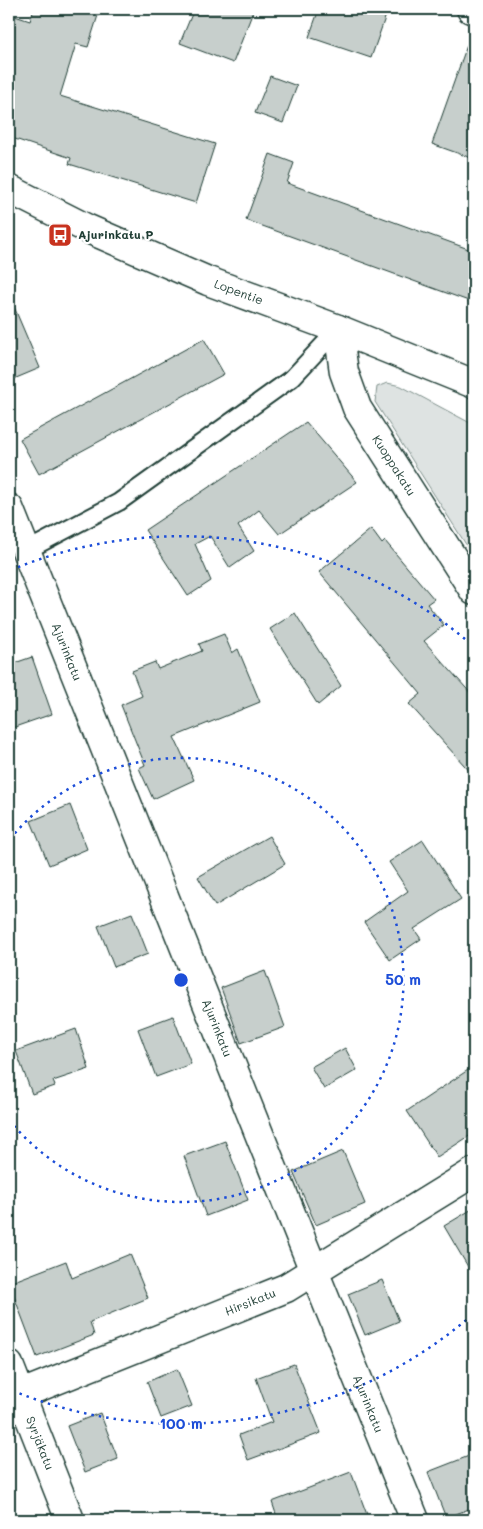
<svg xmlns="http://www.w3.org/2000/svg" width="483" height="1529" font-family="Mali,sans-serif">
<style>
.green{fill:#dee3e2;stroke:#7e908b}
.building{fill:#c7cfcc;stroke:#1f3d34}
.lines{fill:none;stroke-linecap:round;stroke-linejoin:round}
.service-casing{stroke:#1f3d34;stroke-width:20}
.minor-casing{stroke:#1f3d34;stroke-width:31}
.tertiary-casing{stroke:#1f3d34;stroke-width:31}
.service{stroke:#fff;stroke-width:16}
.minor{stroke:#fff;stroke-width:28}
.tertiary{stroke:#fff;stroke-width:28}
.ring{fill:none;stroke:#1d4ed8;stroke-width:2.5;stroke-dasharray:2.5 5}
.labels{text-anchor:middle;stroke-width:4.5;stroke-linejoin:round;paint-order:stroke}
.poi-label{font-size:12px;font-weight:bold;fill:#1f3d34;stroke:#fff;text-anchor:start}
.street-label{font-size:12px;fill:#1f3d34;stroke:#fff}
.centre{fill:#1d4ed8;stroke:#fff;stroke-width:2.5}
.ring-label{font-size:15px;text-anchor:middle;font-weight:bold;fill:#1d4ed8;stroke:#fff;stroke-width:4.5;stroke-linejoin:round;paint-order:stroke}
</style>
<rect width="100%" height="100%" fill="#fff"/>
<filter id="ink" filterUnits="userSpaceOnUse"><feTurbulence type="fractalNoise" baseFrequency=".02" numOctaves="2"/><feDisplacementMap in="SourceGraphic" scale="10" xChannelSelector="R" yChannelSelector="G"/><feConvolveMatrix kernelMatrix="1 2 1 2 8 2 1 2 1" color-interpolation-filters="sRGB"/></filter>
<g filter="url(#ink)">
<!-- green -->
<path class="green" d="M387,383L401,386L474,425V557L375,402L377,387Z"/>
<!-- building -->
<path class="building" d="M34,9H100L88,47L76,44L60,96L215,144L196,203L69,164L71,158L9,137V14L30,21Z
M194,9H254L233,63L180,43Z
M319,9H367L386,15L371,58L309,37Z
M471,34L474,35V159L432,144Z
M270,76L297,86L283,123L255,113Z
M270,154L294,163L287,183L474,251V303L246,220Z
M9,295L40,368L9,381Z
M204,339L224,374L39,474L20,439Z
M306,422L357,482L279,534L259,510L238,526L254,551L230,568L210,536L195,544L211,581L188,596L145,530Z
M371,529L382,544L385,541L434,599L427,604L444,625L424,641L474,697V776L409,704L421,694L319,572Z
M295,613L341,686L318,705L270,629Z
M224,634L232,653L238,649L260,702L174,737L194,780L153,799L139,768L145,765L121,705L142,696L132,671L155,662L158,669L202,651L199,644Z
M32,657L52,714L9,729V665Z
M70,805L87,849L49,865L31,821Z
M269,836L285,864L215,906L198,877Z
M423,840L461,899L414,929L421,939L390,960L364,922L408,891L389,862Z
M132,913L148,954L114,967L98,926Z
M265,971L285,1027L241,1043L221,988Z
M173,1016L191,1064L156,1077L138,1029Z
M76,1029L89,1069L53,1081L55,1086L32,1094L16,1051Z
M345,1048L357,1070L324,1089L311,1067Z
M474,1066V1133L437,1157L407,1111Z
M225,1141L248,1200L206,1216L184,1156Z
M343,1151L365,1204L316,1225L293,1172Z
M474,1208V1277L444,1226Z
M130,1254L148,1298L90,1322L94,1335L37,1357L9,1283L66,1261L72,1278Z
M382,1280L399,1321L365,1335L348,1294Z
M294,1364L321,1433L248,1460L239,1435L272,1422L256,1378Z
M177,1369L192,1406L161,1418L147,1382Z
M100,1413L118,1459L85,1472L67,1426Z
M474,1454V1507L446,1518L428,1472Z
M351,1472L369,1520H278L272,1502Z"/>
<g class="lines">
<!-- service casing -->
<g class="service-casing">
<path id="service" d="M26,551L119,502L292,378L338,329"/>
</g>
<!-- minor casing -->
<g class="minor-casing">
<g id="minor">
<path d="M471,9L474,10"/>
<path id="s1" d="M338,329L344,372L357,408L474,591"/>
<path id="s2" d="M9,508L314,1271L415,1520"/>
<path id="s3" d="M9,1365L70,1520"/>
<path id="s4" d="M9,1399L286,1288L474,1172"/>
</g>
</g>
<!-- tertiary casing -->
<g class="tertiary-casing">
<g id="tertiary">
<path id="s5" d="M9,189L86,228L208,281L338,329L474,384"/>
</g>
</g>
<!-- service -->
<use href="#service" class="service"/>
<!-- minor -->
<use href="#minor" class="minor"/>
<!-- tertiary -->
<use href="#tertiary" class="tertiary"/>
</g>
</g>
<!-- distance rings -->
<g class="ring">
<path d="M10 839A222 222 0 1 1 10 1121"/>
<path d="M472 1315A444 444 0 0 1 11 1390M11 570A444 444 0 0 1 472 645"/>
</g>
<!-- icons -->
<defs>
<g id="bus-square" transform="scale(1.25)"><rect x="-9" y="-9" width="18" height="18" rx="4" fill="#c8321e" stroke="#fff"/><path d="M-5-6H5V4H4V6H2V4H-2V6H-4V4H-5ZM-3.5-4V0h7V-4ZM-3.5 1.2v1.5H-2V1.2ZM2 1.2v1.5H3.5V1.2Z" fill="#fff"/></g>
</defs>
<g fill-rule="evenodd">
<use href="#bus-square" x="60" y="235"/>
</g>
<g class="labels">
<!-- poi labels -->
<g class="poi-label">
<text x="78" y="239">Ajurinkatu P</text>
</g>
<!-- street labels -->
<g class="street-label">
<text dy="4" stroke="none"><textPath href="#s5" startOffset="252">Lopentie</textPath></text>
<text dy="4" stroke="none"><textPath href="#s1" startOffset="150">Kuoppakatu</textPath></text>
<text dy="4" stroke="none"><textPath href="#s2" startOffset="155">Ajurinkatu</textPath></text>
<text dy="4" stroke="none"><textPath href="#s2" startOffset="560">Ajurinkatu</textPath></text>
<text dy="4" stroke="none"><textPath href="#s4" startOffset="260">Hirsikatu</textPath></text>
<text dy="4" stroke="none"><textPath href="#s2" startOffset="965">Ajurinkatu</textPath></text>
<text dy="4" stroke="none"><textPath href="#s3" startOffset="84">Syrjäkatu</textPath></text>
</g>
</g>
<circle cx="181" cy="980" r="8" class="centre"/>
<g class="ring-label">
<text x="403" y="985">50 m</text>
<text x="181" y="1429">100 m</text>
</g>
<!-- margin -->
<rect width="483" height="1529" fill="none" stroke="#fff" stroke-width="30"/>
<rect x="15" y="15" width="453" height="1499" fill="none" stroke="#1f3d34" stroke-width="2" filter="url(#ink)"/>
</svg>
